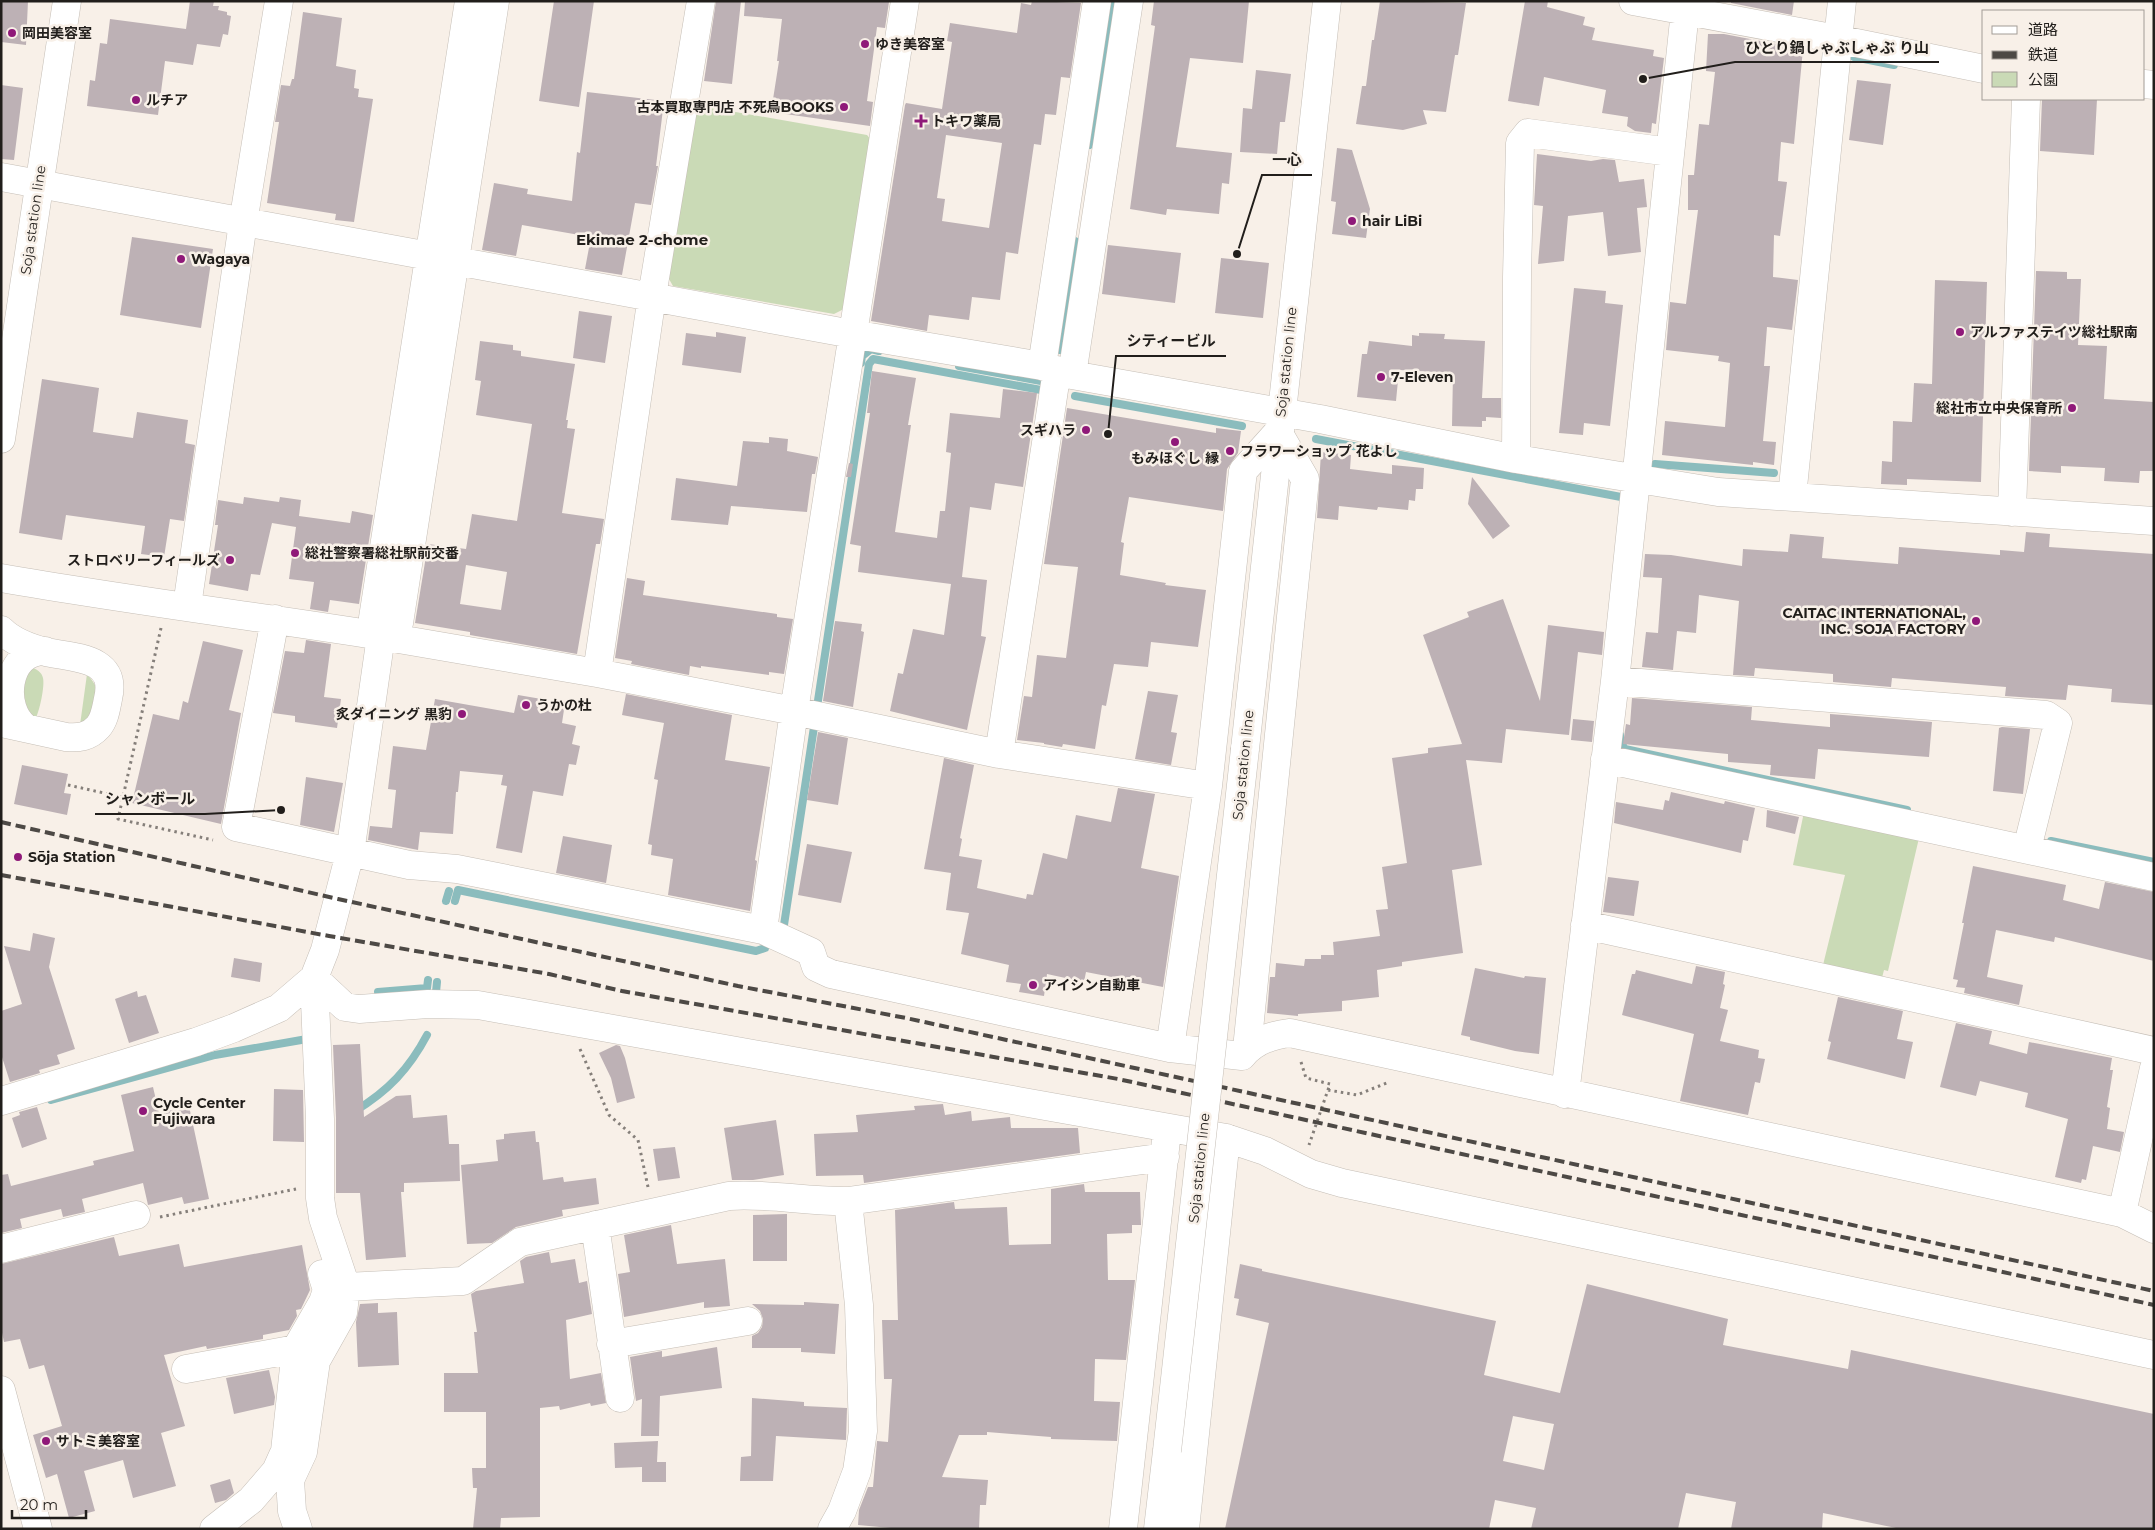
<svg xmlns="http://www.w3.org/2000/svg" width="2155" height="1530" font-family="Montserrat,'Noto Sans JP',sans-serif">
<style>
.green{fill:#cadab6}
.lines{fill:none;stroke-linecap:round;stroke-linejoin:round}
.stream{stroke:#8bbcbd;stroke-width:8}
.building{fill:#bdb1b5;fill-rule:evenodd}
.minor-casing{stroke:#c5beb6;stroke-width:29}
.major-casing{stroke:#c5beb6;stroke-width:29}
.path{stroke:#857f7a;stroke-width:3;stroke-dasharray:2.5 4;stroke-linecap:butt}
.minor{stroke:#fff;stroke-width:28}
.major{stroke:#fff;stroke-width:28}
.rail{stroke:#4d4945;stroke-width:4;stroke-dasharray:10 5;stroke-linecap:butt}
.major-bridge-casing{stroke:#c5beb6;stroke-width:29;stroke-linecap:butt}
.major-bridge{stroke:#fff;stroke-width:28}
.poi-dot{fill:#8f1979;stroke:#f8f0e8;stroke-width:2}
.labels{text-anchor:middle;stroke-width:5;stroke-linejoin:round;paint-order:stroke}
.poi-label{font-size:14px;font-weight:bold;fill:#211e1b;stroke:#f8f0e8;text-anchor:start}
.street-label{font-size:14px;fill:#211e1b;stroke:#f8f0e8}
.neighbourhood-label{font-size:15px;font-weight:bold;fill:#211e1b;stroke:#f8f0e8}
.leader{fill:none;stroke:#211e1b;stroke-width:2}
.callout-dot{fill:#211e1b;stroke:#f8f0e8;stroke-width:2}
.callout-label{font-size:15px;text-anchor:middle;font-weight:bold;fill:#211e1b;stroke:#f8f0e8;stroke-width:5;stroke-linejoin:round;paint-order:stroke}
</style>
<rect width="100%" height="100%" fill="#f8f0e8"/>
<!-- green -->
<path class="green" d="M696,105L867,135L873,142L848,307L834,314L673,286L669,279Z
M31,667C36,669 42,672 43,678C45,687 39,714 34,722L11,689Z
M87,674C100,689 99,694 96,713L80,725Z
M1804,812L1919,838L1888,971L1884,970L1882,978L1823,965L1845,875L1793,865Z"/>
<g class="lines">
<!-- stream -->
<path class="stream" d="M1854,57L1894,65
M1089,145L1112,1
M1060,350L1075,241
M861,363L862,356L871,349L879,351
M959,366L1041,381
M1075,396L1242,426
M1316,439L1621,497
M1655,464L1774,473
M1620,735V741L1625,749L1907,810
M2051,841L2154,862
M446,901L449,891
M455,901L458,890L756,951L765,948
M784,925L869,364L873,359L1041,390
M378,992L427,988L428,980
M436,992L437,982
M51,1100L215,1055L307,1039
M355,1111C388,1091 409,1069 427,1035"/>
</g>
<!-- building -->
<path class="building" d="M1,1H28L26,45L1,42Z
M190,1H214L213,6H219L218,10L227,12V15L231,16L228,35L223,34L220,47L197,44L193,65L165,61L158,115L87,106L90,80L95,81L100,43L107,44L110,19L186,29Z
M554,1H594L579,107L539,101Z
M716,1H741L732,84L704,81Z
M745,1L889,2L885,28L877,27L867,101L873,102L870,126L771,112L779,61H777L782,19L744,16Z
M1032,1L1081,3L1070,78L1061,77L1056,115L1045,114L1041,145L1034,144L1018,254L1006,252L1000,300L972,297L969,320L929,315L927,331L871,321L905,105L906,103L942,109L952,42L947,41L950,23L1017,33L1021,3L1031,5ZM946,135L1002,143L989,228L942,221L945,199L937,198Z
M1154,1H1249L1243,63L1190,58L1176,147L1232,153L1229,184L1222,183L1219,214L1167,209L1166,215L1130,209L1155,26L1151,25Z
M1380,1L1466,3L1458,55H1455L1446,112L1423,110L1427,124L1403,130L1356,124L1362,86H1366L1372,40H1374Z
M1525,1H1548L1547,7L1585,17L1583,25L1595,28L1592,40L1654,50L1653,56L1664,58L1656,124L1652,123L1651,133L1635,131L1627,126L1628,117L1602,113L1606,90L1544,77L1539,106L1508,101Z
M1731,1H1794L1792,15L1731,3Z
M303,12L342,18L336,66L356,70L354,88L359,89L358,97L373,99L354,222L335,220L336,214L267,203L279,122H275L281,85L290,86L292,79H294Z
M1708,34H1724L1803,49L1794,144L1781,142L1778,181L1787,182L1780,236L1774,235L1773,277L1798,280L1792,330L1767,327L1764,366H1770L1763,441L1776,442L1774,465L1753,462V465L1662,455L1665,421L1725,427L1730,363L1718,361L1719,356L1666,350L1670,302L1686,304L1698,210H1688V175H1694L1699,124L1709,125L1715,72L1706,71Z
M1256,70L1291,74L1285,122H1280L1277,154L1240,152L1243,108L1252,109Z
M1857,80L1891,84L1883,145L1849,140Z
M1,85L23,88L14,160L1,159Z
M587,92L664,101L656,166H658L651,205L635,203L622,275L585,269L591,237L522,225L516,256L482,250L494,183L528,189L527,194L572,201L577,152L580,153Z
M2042,99H2097L2094,155L2040,151Z
M1337,148L1352,150L1370,209L1366,238L1332,234L1336,202L1331,201Z
M1537,154L1591,161L1603,159L1615,160L1619,182L1644,179L1647,207L1637,208L1641,252L1608,256L1603,212L1568,216L1564,261L1538,264L1543,206L1534,205Z
M132,237L213,249L201,328L120,315Z
M1108,245L1181,253L1175,303L1102,294Z
M1221,258L1269,263L1263,318L1215,313Z
M2036,271L2067,272V279H2081L2078,345L2107,346L2104,399L2154,402V471H2140L2139,483L2104,481L2105,468L2061,466V473L2029,471Z
M1935,280L1987,282L1981,482L1907,479V485L1881,484L1882,461L1892,462L1893,421L1912,422L1914,383L1932,384Z
M1574,288L1606,291L1605,303L1623,305L1610,426L1584,423L1583,435L1559,433Z
M579,311L612,316L605,363L573,358Z
M716,332L746,337L741,373L682,365L686,333L716,337Z
M1419,333L1445,334L1444,339L1485,341L1482,398H1501V418L1486,417V421H1482V427L1452,426L1453,373L1399,370L1396,401L1357,397L1362,354H1367L1369,341L1412,346V335L1419,336Z
M480,341L513,345V350L521,351V356L575,364L566,420H568L567,428L575,429L562,513L604,519L600,544H596L577,654L470,635V632L415,623L428,544L466,549L472,514L517,521L532,424L476,415L481,381L475,380ZM466,565L507,572L501,610L460,604Z
M872,371L916,378L908,425H911L895,532L937,538L940,511H945L951,453L946,452L950,413L1000,418L1003,389L1037,393L1023,487L995,483L991,510L970,507L962,577L987,580L981,636L986,637L967,730L890,711L898,673L903,674L913,629L944,635L951,584L858,572L861,546L850,544L870,413H867Z
M42,379L99,388L93,432L133,438L137,412L188,420L185,443L195,445L184,521L170,519L164,557L141,554L145,526L66,515L62,540L19,533Z
M1067,408L1216,433V428L1241,431L1238,453L1227,469L1223,511L1129,497L1121,542L1124,543L1120,575L1166,583L1165,585L1206,590L1198,647L1151,642L1148,667L1114,664L1106,706L1102,705L1095,749L1063,744L1062,747L1044,744V743L1017,740L1024,696L1032,697L1037,655L1066,658L1078,567L1044,564Z
M769,437L788,439L787,451L818,457L815,474H812L807,512L731,506L728,525L671,520L676,478L737,486L743,441L769,443Z
M1321,452L1351,455L1350,469L1392,474V465L1424,468L1423,489H1416L1415,501L1409,500L1408,510L1378,507L1377,510L1339,506L1338,520L1317,518Z
M849,463L853,464L851,477H846Z
M1472,477L1510,526L1493,539L1468,504Z
M244,497L279,502L280,497L301,500L299,516L350,523L352,511L373,515L359,604L330,600L328,612L310,609L314,582L289,579L296,527L272,523L260,575L251,574L248,591L209,584L218,525H215L218,500L243,504Z
M2026,532L2050,534L2049,547L2154,554V705L2111,702L2112,689L2068,685L2066,700L2005,696L2006,687L1892,678L1891,687L1833,682V674L1755,668L1754,676L1733,675L1739,601L1699,595L1696,633L1677,631L1673,670L1642,667L1646,632L1658,633L1662,578L1643,577L1645,554L1671,555L1742,566L1743,549L1788,552L1790,534L1824,537L1822,558L1898,564L1899,547L2000,555V550L2024,552Z
M627,578L645,581L643,595L777,614V617L793,619L784,674L769,672V675L701,666V668L690,666L689,675L631,664L632,661L615,658Z
M1503,599L1540,701L1548,625L1604,632L1602,655L1578,652L1569,735L1506,729L1502,763L1466,760L1482,865L1452,870L1463,953L1402,962V966L1377,970L1379,997L1342,1001V1011L1298,1014V1016L1267,1013L1270,977H1275L1276,963L1304,966L1305,959H1321V955H1334L1333,942L1380,936L1376,910L1388,909L1382,867L1407,863L1392,758L1428,753V748L1462,744L1423,635L1469,617L1467,612Z
M835,621L862,624L861,631L864,632L853,707L823,701Z
M306,640L331,644L324,697L341,699L337,728L295,722V716L273,713L285,651L304,653Z
M203,641L243,650L229,710L241,713L221,824L132,803L153,714L179,720L183,701L188,703Z
M1148,691L1178,695L1171,732L1177,733L1171,765L1135,759Z
M626,694L732,715L725,760L770,767L755,860L757,861L750,911L668,895L673,859L651,855L652,845L648,844L658,780L654,779L664,723L622,715Z
M518,695L565,703L562,723L576,726L572,744L580,746L576,765L569,764L563,796L533,791L522,853L496,848L507,786L501,785L503,775L460,771L458,792H456L453,834L420,832L418,850L368,840L370,826L392,828L396,790L388,789L393,746L426,750L435,699L514,713Z
M1632,698L1752,707L1751,720L1830,727V714L1932,722L1929,757L1818,749L1815,779L1770,775L1771,765L1728,762V754L1623,744L1626,724L1630,725Z
M1573,719L1594,721L1592,742L1571,740Z
M2002,727L2030,729L2023,794L1993,791L1999,728Z
M818,732L848,738L838,805L807,800Z
M944,758L974,765L960,838L962,839L959,856L982,860L977,888L1026,899L1027,894L1033,895L1043,853L1067,859L1076,815L1111,822L1118,788L1155,794L1141,868L1179,876L1163,987L1086,972L1084,982L1047,974L1044,996L1019,992L1021,984L1006,982L1009,965L961,954L969,913L946,910L951,873L924,869Z
M22,765L68,774L64,793L71,794L67,815L14,804Z
M306,777L343,783L334,832L300,825Z
M1671,792L1724,804L1725,801L1755,808L1748,841L1743,840L1741,853L1614,823L1616,802L1663,810L1665,800L1669,801Z
M1767,810L1799,817L1795,834L1766,827Z
M563,836L612,845L606,883L556,873Z
M807,844L852,852L841,903L798,895Z
M1973,866L2066,885L2063,900L2099,909L2105,882L2154,892V961L2055,937L2054,942L1996,930L1987,977L2023,985L2019,1005L1964,993L1965,988L1956,987L1958,980L1953,979L1964,923H1962Z
M1608,877L1639,881L1634,916L1603,912Z
M33,933L55,938L49,967L75,1049L57,1055L60,1064L39,1070L40,1073L10,1082L1,1054V1011L22,1004L4,946L30,951Z
M234,958L262,963L260,982L231,977Z
M1696,966L1725,972L1723,984L1725,985L1720,1008L1728,1010L1720,1041L1759,1050L1758,1058L1765,1059L1760,1083L1755,1082L1748,1115L1680,1101L1694,1034L1622,1015L1632,974H1635L1636,970L1692,984Z
M1475,968L1524,978L1525,976L1546,978L1539,1054L1515,1051L1470,1040V1037L1461,1035Z
M137,991L138,997L146,995L159,1033L129,1043L115,999Z
M1838,997L1903,1011L1897,1039L1913,1042L1905,1079L1827,1059L1831,1042L1828,1041Z
M1956,1023L1992,1031L1989,1044L2027,1054L2029,1042L2112,1058L2110,1070H2113L2107,1107L2110,1108L2107,1129L2124,1132L2120,1152L2093,1146L2086,1180L2082,1179L2081,1183L2055,1177L2068,1119L2025,1107L2028,1093L1980,1081L1976,1096L1940,1087Z
M360,1044L364,1117L396,1096L411,1095L413,1118L447,1115L449,1144H459L460,1181L404,1183V1192H401L406,1257L366,1260L360,1193H336V1118L333,1045Z
M616,1045L620,1046L625,1058L635,1098L617,1103L611,1078L599,1053Z
M153,1087L159,1113L189,1106L209,1199L184,1204L182,1197L148,1205L143,1183L82,1199L85,1212L63,1217L61,1209L20,1219L22,1228L1,1233V1175L8,1174L11,1186L94,1165L93,1161L134,1151L121,1095Z
M274,1089L303,1090L304,1142L273,1141Z
M943,1104L945,1115L971,1111L972,1121L1010,1117L1011,1128H1078L1080,1153L864,1183L863,1175L816,1176L814,1134L858,1132L856,1115L915,1110L914,1106Z
M37,1107L47,1139L22,1148L12,1118L20,1115L19,1112Z
M776,1120L784,1175L753,1180H732L724,1128Z
M535,1131L536,1142H539L543,1180L563,1177L564,1182L596,1178L599,1204L562,1210L563,1216L516,1227L492,1243L467,1244L461,1165L498,1161L496,1140L504,1139V1134Z
M675,1147L680,1178L658,1181L653,1149Z
M1084,1184L1085,1192H1140L1141,1225H1132V1233L1107,1234L1108,1280H1135L1126,1360L1095,1359L1094,1401L1120,1402L1117,1441L1051,1439V1437L987,1432V1435H959L942,1477L988,1480L986,1505H980L979,1529H902L858,1525L859,1510L868,1487H873L877,1441L888,1442L892,1379H884L882,1320H898L895,1210L954,1202L955,1209L1007,1207L1009,1245L1051,1244V1189Z
M787,1214V1261H753V1215Z
M671,1225L677,1264L725,1259L730,1306L704,1308V1302L624,1317L618,1274L630,1272L624,1235Z
M114,1237L119,1256L179,1244L184,1267L302,1245L310,1290L301,1309L296,1310L297,1316L289,1330L263,1335V1339L207,1349L206,1346L164,1355L185,1426L161,1433L176,1486L133,1498L123,1460L84,1471L95,1511L69,1518L57,1474L46,1478L33,1435L62,1426L44,1365L29,1369L20,1339L4,1342L1,1328V1264Z
M549,1252L551,1263L575,1259L579,1283L587,1281L592,1314L566,1320L570,1379L601,1373L606,1403L591,1406L590,1403L560,1410L559,1406L540,1408V1517L501,1518L500,1529H473L477,1488H473L472,1468H486V1412H444V1373H478L474,1332H477L471,1294L476,1291L524,1283L520,1261L526,1257Z
M1240,1264L1262,1269V1271L1496,1321L1484,1375L1560,1393L1587,1284L1728,1319L1723,1345L1848,1369L1851,1350L2154,1414V1529H1901L1823,1513L1822,1529H1731L1736,1502L1686,1493L1678,1529H1531L1536,1508L1495,1500L1489,1529H1225L1269,1323L1236,1315L1239,1299L1234,1298ZM1513,1416L1554,1424L1544,1470L1503,1461Z
M804,1302L839,1304L835,1354L801,1352V1348H752V1336L758,1333L762,1327L763,1319L760,1311L752,1304L804,1305Z
M378,1303V1313L397,1312L399,1365L358,1367L356,1322L360,1304Z
M717,1347L722,1388L660,1396L659,1436H641L642,1399L636,1401L630,1357L662,1351V1357Z
M269,1370L275,1397L274,1405L234,1414L226,1378Z
M752,1398L804,1402V1406L847,1408L846,1440L776,1436L773,1481H740L741,1457L751,1456Z
M658,1441L657,1462H666V1482H642V1467L615,1468L614,1443Z
M230,1479L234,1493L226,1500L215,1503L210,1485Z"/>
<g class="lines">
<!-- minor casing -->
<g class="minor-casing">
<path id="minor" d="M1633,1L1837,39L1984,69
M2144,84L2154,85
M1,177L852,334L1042,366L1072,375L1320,419L1516,459L1718,492L2154,521
M1042,366L1097,1
M1072,375L1129,1
M1516,459L1517,277L1520,143L1528,133L1670,152
M1792,497L1842,1
M2012,512L2026,99
M1,578C127,600 254,616 381,636L350,853L325,950L314,978L279,1008L234,1028L196,1042L1,1101
M187,606L243,223L279,1
M275,619L236,827L409,865L457,869L763,930L811,952L816,967L831,974L1170,1048L1242,1056C1254,1041 1271,1035 1290,1033L2122,1213L2154,1229
M1,630C13,642 30,648 46,652C73,658 118,656 108,699C106,708 105,719 98,727C89,737 79,738 66,737L1,723
M381,636L597,673L794,711L999,754L1208,786
M381,636L399,623L495,1
M381,636L373,618L469,1
M597,673L652,296L701,1
M1615,681L1685,11
M26,728C0,709 5,651 45,651
M999,754L1057,370
M1605,759L2154,877
M1585,925L2154,1051
M763,930L794,711L905,1
M314,978L345,1007L359,1009L428,1004L478,1005L1226,1138L1265,1151L1311,1174L1342,1183L2154,1355
M1170,1048L1208,786L1243,471L1278,432L1305,479L1247,1049
M1565,1094L1615,681L2046,715L2058,723L2027,849
M2122,1213L2154,1068
M595,1225L620,1398
M1,1249L136,1215
M327,1290L346,1287L463,1281L520,1242L729,1196C769,1193 808,1202 848,1201L1165,1157
M611,1344L748,1321
M186,1369L296,1349
M1,1390L38,1529
M214,1529L251,1500L276,1471L285,1451L296,1349L323,1302L327,1290L322,1274
M298,1529L292,1511L290,1480L303,1452L316,1361L343,1313L346,1287L323,1218L320,1198V1119L314,978
M832,1529L842,1511L857,1471L863,1431L859,1305L848,1201
M1123,1529L1166,1140
M1185,1529L1226,1138"/>
</g>
<!-- major casing -->
<g class="major-casing">
<path id="major" d="M1,439L67,1
M1245,749L1327,1
M1158,1529L1167,1451"/>
</g>
<!-- path -->
<path class="path" d="M161,628L118,819L213,840
M68,785L122,797
M580,1049L609,1115L638,1140L648,1187
M1301,1062L1306,1078L1330,1084L1309,1145
M1328,1090L1357,1095L1389,1082
M160,1217L296,1189"/>
<!-- minor -->
<use href="#minor" class="minor"/>
<!-- major -->
<use href="#major" class="major"/>
<!-- rail -->
<path class="rail" d="M1,822L338,899L738,986L906,1018L2154,1291
M1,875L329,936L549,974L622,991L1118,1079L2154,1305"/>
<!-- major-bridge casing -->
<g class="major-bridge-casing">
<path id="major-bridge" d="M1167,1451L1245,749"/>
</g>
<!-- major-bridge -->
<use href="#major-bridge" class="major-bridge"/>
</g>
<!-- markers -->
<g class="poi-dot">
<circle cx="12" cy="33" r="5"/>
<circle cx="865" cy="44" r="5"/>
<circle cx="136" cy="100" r="5"/>
<circle cx="844" cy="107" r="5"/>
<path d="M918.5 113.5h5v5h5v5h-5v5h-5v-5h-5v-5h5z"/>
<circle cx="1352" cy="221" r="5"/>
<circle cx="181" cy="259" r="5"/>
<circle cx="1960" cy="332" r="5"/>
<circle cx="1381" cy="377" r="5"/>
<circle cx="2072" cy="408" r="5"/>
<circle cx="1086" cy="430" r="5"/>
<circle cx="1175" cy="442" r="5"/>
<circle cx="1230" cy="451" r="5"/>
<circle cx="295" cy="553" r="5"/>
<circle cx="230" cy="560" r="5"/>
<circle cx="1976" cy="621" r="5"/>
<circle cx="526" cy="705" r="5"/>
<circle cx="462" cy="714" r="5"/>
<circle cx="18" cy="857" r="5"/>
<circle cx="1033" cy="985" r="5"/>
<circle cx="143" cy="1111" r="5"/>
<circle cx="46" cy="1441" r="5"/>
</g>
<g class="labels">
<!-- poi labels -->
<g class="poi-label">
<text x="22" y="38">岡田美容室</text>
<text x="875" y="49">ゆき美容室</text>
<text x="146" y="105">ルチア</text>
<text x="834" y="112" text-anchor="end">古本買取専門店 不死鳥BOOKS</text>
<text x="931" y="126">トキワ薬局</text>
<text x="1362" y="226">hair LiBi</text>
<text x="191" y="264">Wagaya</text>
<text x="1970" y="337">アルファステイツ総社駅南</text>
<text x="1391" y="382">7-Eleven</text>
<text x="2062" y="413" text-anchor="end">総社市立中央保育所</text>
<text x="1076" y="435" text-anchor="end">スギハラ</text>
<text x="1240" y="456">フラワーショップ 花よし</text>
<text x="1175" y="463" text-anchor="middle">もみほぐし 縁</text>
<text x="305" y="558">総社警察署総社駅前交番</text>
<text x="220" y="565" text-anchor="end">ストロベリーフィールズ</text>
<text x="1966" y="618" text-anchor="end">CAITAC INTERNATIONAL,<tspan x="1966" dy="16">INC. SOJA FACTORY</tspan></text>
<text x="536" y="710">うかの杜</text>
<text x="452" y="719" text-anchor="end">炙ダイニング 黒豹</text>
<text x="28" y="862">Sōja Station</text>
<text x="1043" y="990">アイシン自動車</text>
<text x="153" y="1108">Cycle Center<tspan x="153" dy="16">Fujiwara</tspan></text>
<text x="56" y="1446">サトミ美容室</text>
</g>
<!-- street labels -->
<g class="street-label">
<text transform="translate(33 220) rotate(-82)" y="5">Soja station line</text>
<text transform="translate(1286 362) rotate(-84)" y="5">Soja station line</text>
<text transform="translate(1243 765) rotate(-84)" y="5">Soja station line</text>
<text transform="translate(1199 1168) rotate(-84)" y="5">Soja station line</text>
</g>
<!-- neighbourhood labels -->
<g class="neighbourhood-label">
<text x="642" y="245">Ekimae 2-chome</text>
</g>
</g>
<!-- callouts -->
<path class="leader" d="M1643 79L1735 62H1939M1237 254L1262 175H1312M1108 434L1116 356H1226M281 810L205 814H95"/>
<g class="callout-dot">
<circle cx="1643" cy="79" r="5"/>
<circle cx="1237" cy="254" r="5"/>
<circle cx="1108" cy="434" r="5"/>
<circle cx="281" cy="810" r="5"/>
</g>
<g class="callout-label">
<text x="1837" y="53">ひとり鍋しゃぶしゃぶ り山</text>
<text x="1287" y="165">一心</text>
<text x="1171" y="346">シティービル</text>
<text x="150" y="804">シャンボール</text>
</g>
<!-- border -->
<rect width="2155" height="1530" fill="none" stroke="#211e1b" stroke-width="5"/>
<!-- legend -->
<rect x="1982" y="10" width="162" height="90" fill="#f8f0e8" stroke="#a29c96"/>
<rect x="1992" y="26" width="25" height="8" fill="#ffffff" stroke="#a29c96"/>
<text x="2028" y="35" font-size="15" fill="#211e1b">道路</text>
<rect x="1992" y="51" width="25" height="8" fill="#4d4945" stroke="#a29c96"/>
<text x="2028" y="60" font-size="15" fill="#211e1b">鉄道</text>
<rect x="1992" y="72" width="25" height="15" fill="#cadab6" stroke="#a29c96"/>
<text x="2028" y="85" font-size="15" fill="#211e1b">公園</text>
<!-- scale -->
<path d="M12 1510v8h74v-8" fill="none" stroke="#211e1b" stroke-width="2.5"/>
<text x="20" y="1510" font-size="15" fill="#211e1b" stroke="#f8f0e8" stroke-width="4" paint-order="stroke">20 m</text>
</svg>
